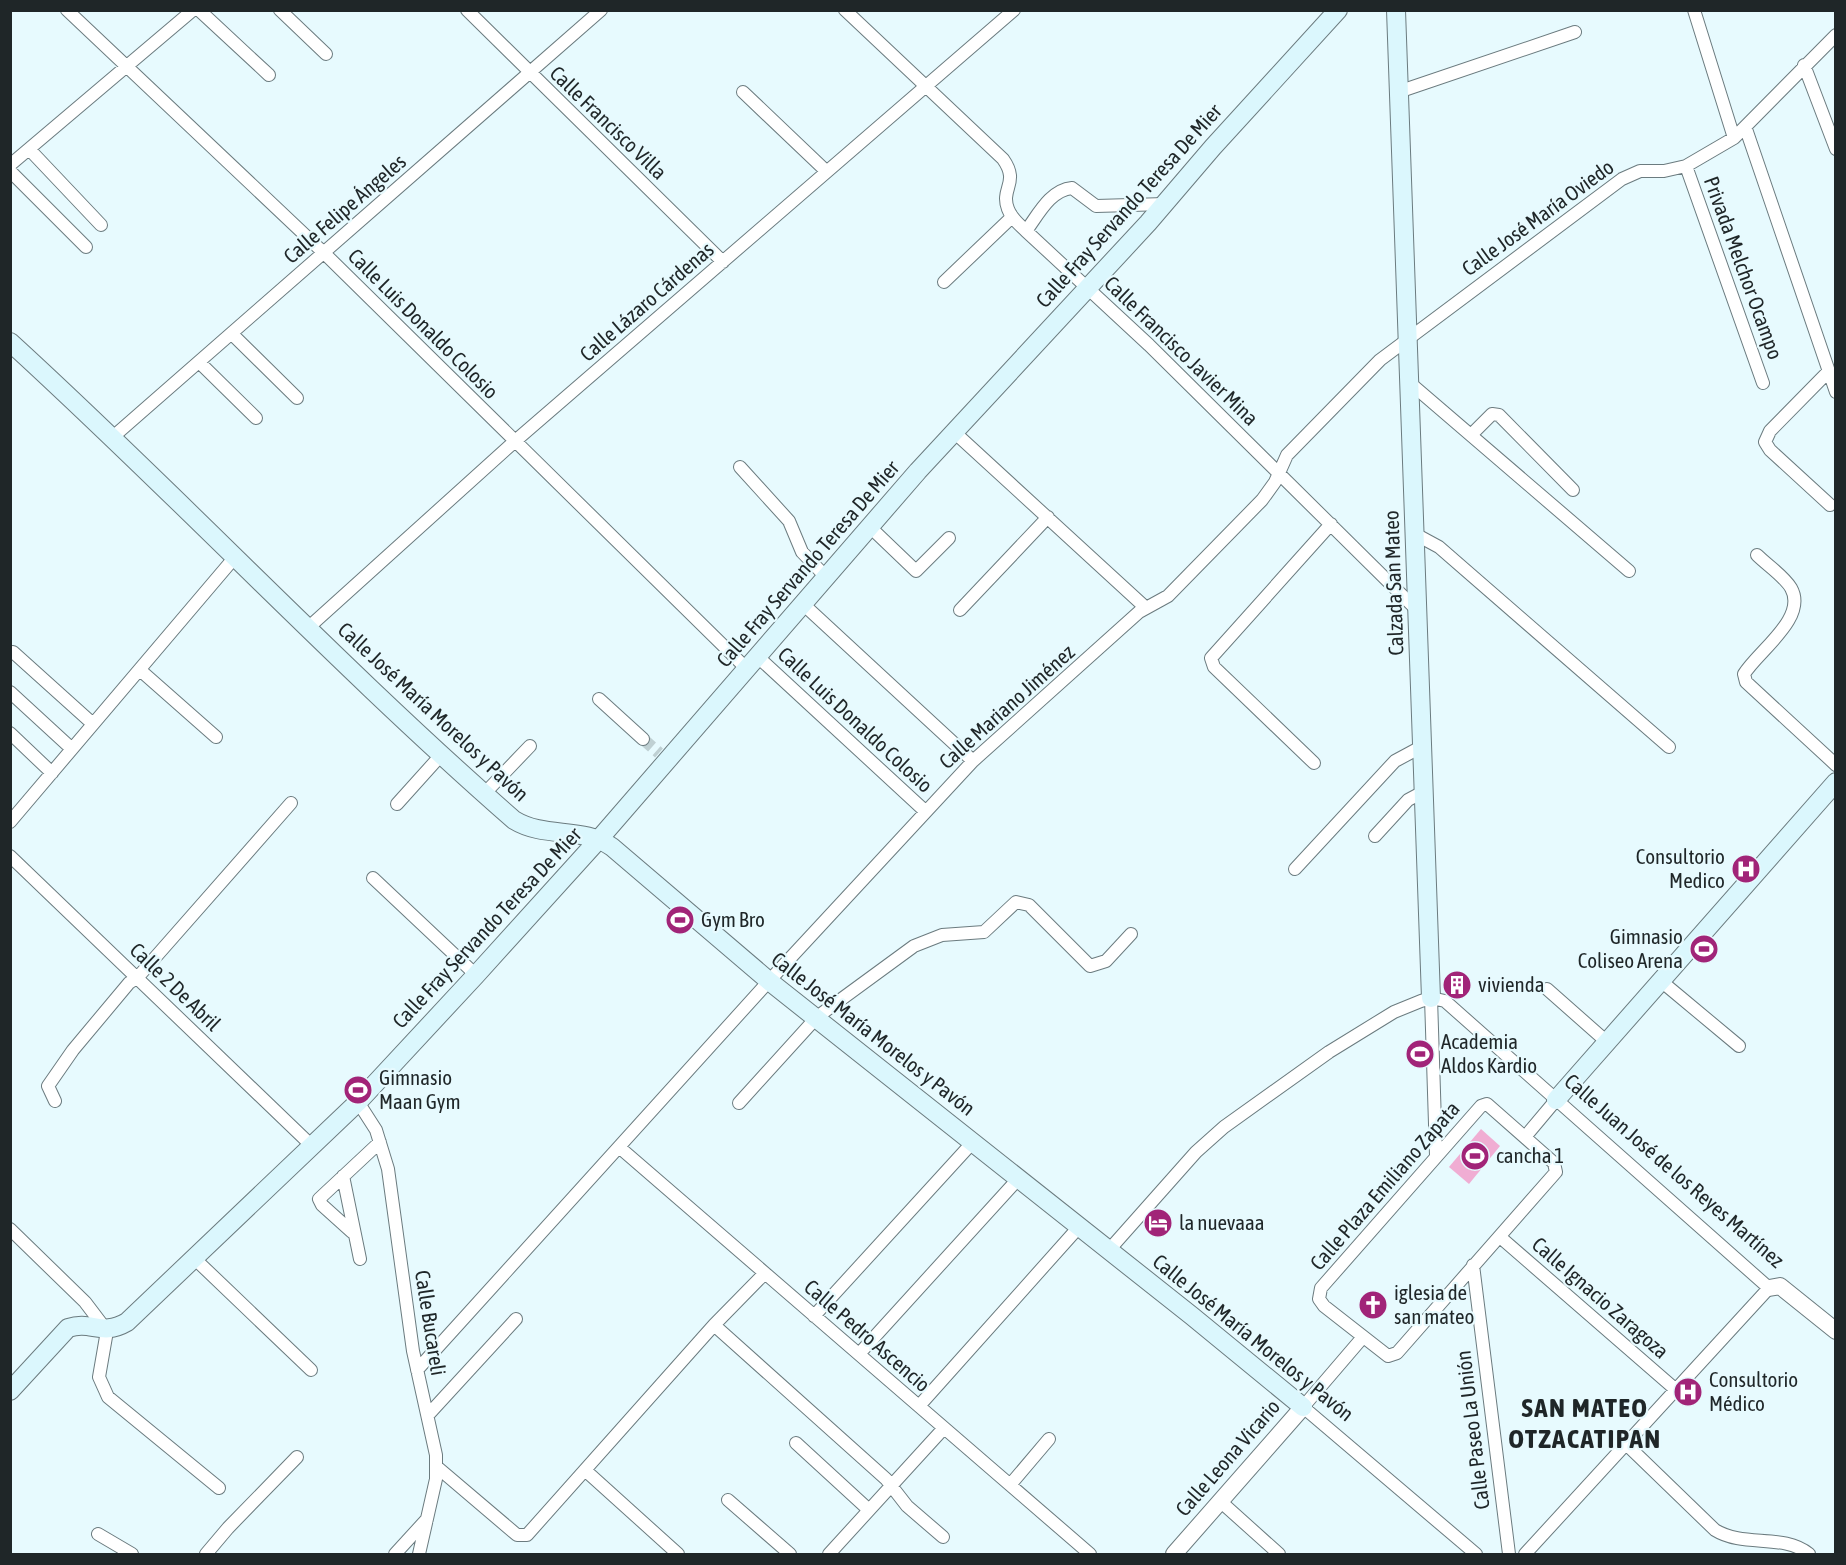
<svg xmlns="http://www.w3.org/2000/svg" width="1846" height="1565" font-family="'Asap Condensed',sans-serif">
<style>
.green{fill:#f0add3}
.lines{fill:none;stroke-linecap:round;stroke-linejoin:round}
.minor-tunnel{stroke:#bfd0d3;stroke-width:12;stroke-dasharray:12 6;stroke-linecap:butt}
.minor-casing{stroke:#6b7b7f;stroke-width:14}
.tertiary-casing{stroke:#6b7b7f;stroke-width:18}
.secondary-casing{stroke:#6b7b7f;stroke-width:20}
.minor{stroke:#fff;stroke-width:12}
.tertiary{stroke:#fff;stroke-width:16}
.secondary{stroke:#dbf7fd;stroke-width:18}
.labels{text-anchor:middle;stroke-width:4.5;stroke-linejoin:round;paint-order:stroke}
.street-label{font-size:21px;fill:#1f2628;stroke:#e7fafe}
.poi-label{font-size:21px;fill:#1f2628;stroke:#e7fafe;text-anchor:start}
.district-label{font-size:27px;font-weight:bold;letter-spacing:1.5px;fill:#1f2628;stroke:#e7fafe}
</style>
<rect width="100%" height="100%" fill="#e7fafe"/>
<!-- green -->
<path class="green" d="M1481,1129L1500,1146L1469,1184L1449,1167Z"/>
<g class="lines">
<!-- minor-tunnel -->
<path class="minor-tunnel" d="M643,739L659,753"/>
<!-- minor casing -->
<g class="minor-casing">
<path id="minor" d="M67,10L324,253L747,669
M199,10L269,75
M280,10L326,54
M467,10L723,262
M845,10L1003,159C1020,183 1000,188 1008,209C1011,218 1019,224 1026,231L1149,345L1417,610
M1694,10L1734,138
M1804,65L1836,149
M1401,91L1575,32
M743,92L826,171
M1746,129L1836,392
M29,149L101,225
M10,165L193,10
M1686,166L1763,383
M10,171L86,247
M1026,231C1038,215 1050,190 1072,188L1096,206L1165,204
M944,282L1012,217
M232,334L297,398
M199,362L256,418
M1827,373L1770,431L1765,442L1770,450L1830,505
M1410,383L1629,571
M953,431L1146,608
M1471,435L1492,414L1499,415L1573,490
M114,436L601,10
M740,467L789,521L802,552L826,577
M869,526L916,571L949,538
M1415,534L1439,547L1669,747
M1757,555C1767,565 1784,576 1791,588C1808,618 1758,651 1744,674L1746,682L1836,765
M803,604L973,761
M960,610L1048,517
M309,627L514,442L1014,10
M13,652L93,724
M758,657L925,811
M140,670L216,737
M10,692L72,749
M599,699L643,739
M10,733L52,773
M1314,763L1214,667L1211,658L1331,524
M484,794L530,746
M397,804L442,754
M10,822L235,557
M1375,836L1408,800L1423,792
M10,856L312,1146
M1295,869L1395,761L1421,747
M373,878L476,975
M1661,981L1739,1046
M1547,989L1607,1042
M1431,998L1436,1155
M55,1101L48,1086L73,1050L129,983L138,977L291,803
M358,1102L376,1130L388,1169L413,1351L436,1455V1479L419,1554
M739,1103L817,1017L914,946L942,935L984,932L1016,902L1029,905L1090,966L1106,961L1131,934
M1487,1104L1554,1163L1556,1172L1397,1353L1388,1356L1324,1306L1319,1299L1321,1288L1481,1106Z
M1525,1137L1556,1100
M619,1147L1090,1554
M343,1176L360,1259
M10,1229L85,1302L107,1331L99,1377L108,1397L219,1488
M352,1232L322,1205L319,1199L380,1142
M1500,1237L1675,1389
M1109,1250L1196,1152L1224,1127L1329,1052L1394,1012L1421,1001L1431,998L1445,1001L1769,1288L1525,1554
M195,1259L311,1370
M1473,1265L1509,1554
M814,1316L973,1142
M714,1325L886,1479L907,1506L943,1537
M1363,1337L1303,1407L1476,1554
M859,1354L1018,1179
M417,1370L769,981L973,761L1139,612L1168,596L1262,500L1275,482L1287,455L1380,360L1622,179L1640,171H1664L1686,166L1734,138L1836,35
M919,1406L1078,1228
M428,1415L516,1319
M796,1443L869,1510
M1625,1443L1715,1530C1744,1548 1783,1533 1809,1554
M437,1467L517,1535H527L714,1325L765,1273
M586,1471L678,1554
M1010,1485L1049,1439
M728,1500L790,1554
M1220,1501L1279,1554
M98,1534L132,1554
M206,1554L228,1528L297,1457
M395,1554L427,1519
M829,1554L944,1428"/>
</g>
<!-- tertiary casing -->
<g class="tertiary-casing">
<path id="tertiary" d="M1769,1288L1780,1286L1836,1331
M1174,1554L1303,1407"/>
</g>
<!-- secondary casing -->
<g class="secondary-casing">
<path id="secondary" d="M1396,10L1431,998
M10,342C181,498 340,668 514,820C545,839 583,826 612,847L769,981L1192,1316L1303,1407
M1556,1100L1836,782
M10,1391L68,1328C92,1320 101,1337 127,1322L358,1102L476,975L600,838L918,471L1148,223L1213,147L1338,10"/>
</g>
<!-- minor -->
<use href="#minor" class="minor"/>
<!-- tertiary -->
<use href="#tertiary" class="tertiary"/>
<!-- secondary -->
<use href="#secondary" class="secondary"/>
</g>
<!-- icons -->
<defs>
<g id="hospital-disc" transform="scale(1.5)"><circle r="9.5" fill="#a12478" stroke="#e7fafe"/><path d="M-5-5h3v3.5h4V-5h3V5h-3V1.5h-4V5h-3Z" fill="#fff"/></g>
<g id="stadium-disc" transform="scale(1.5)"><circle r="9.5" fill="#a12478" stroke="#e7fafe"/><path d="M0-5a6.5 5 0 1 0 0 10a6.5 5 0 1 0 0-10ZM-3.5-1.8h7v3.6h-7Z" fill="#fff"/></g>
<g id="building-disc" transform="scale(1.5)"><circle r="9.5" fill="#a12478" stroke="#e7fafe"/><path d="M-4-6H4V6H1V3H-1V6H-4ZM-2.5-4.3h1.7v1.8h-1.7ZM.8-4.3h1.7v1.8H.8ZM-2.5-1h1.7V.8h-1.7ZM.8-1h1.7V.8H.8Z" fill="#fff"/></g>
<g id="hotel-disc" transform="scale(1.5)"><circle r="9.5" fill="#a12478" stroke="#e7fafe"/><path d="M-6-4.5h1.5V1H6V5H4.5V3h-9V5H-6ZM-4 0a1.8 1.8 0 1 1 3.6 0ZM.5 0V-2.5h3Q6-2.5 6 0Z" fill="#fff"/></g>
<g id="church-disc" transform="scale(1.5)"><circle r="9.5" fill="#a12478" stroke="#e7fafe"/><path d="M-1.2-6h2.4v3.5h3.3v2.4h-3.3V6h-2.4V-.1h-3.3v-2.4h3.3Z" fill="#fff"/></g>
</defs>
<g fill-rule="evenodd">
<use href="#hospital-disc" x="1746" y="869"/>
<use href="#stadium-disc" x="680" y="920"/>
<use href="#stadium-disc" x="1704" y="949"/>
<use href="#building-disc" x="1457" y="985"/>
<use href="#stadium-disc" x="1420" y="1054"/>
<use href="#stadium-disc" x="358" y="1090"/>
<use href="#stadium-disc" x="1475" y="1156"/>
<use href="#hotel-disc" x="1158" y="1223"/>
<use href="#church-disc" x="1373" y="1305"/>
<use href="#hospital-disc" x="1688" y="1392"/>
</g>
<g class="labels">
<!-- street labels -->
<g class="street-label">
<text transform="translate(608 123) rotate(44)" y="7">Calle Francisco Villa</text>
<text transform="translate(1129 206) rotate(-48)" y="7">Calle Fray Servando Teresa De Mier</text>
<text transform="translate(345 209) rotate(-41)" y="7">Calle Felipe Ángeles</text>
<text transform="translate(1538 218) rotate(-36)" y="7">Calle José María Oviedo</text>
<text transform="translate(1743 268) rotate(70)" y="7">Privada Melchor Ocampo</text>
<text transform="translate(647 302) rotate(-41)" y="7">Calle Lázaro Cárdenas</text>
<text transform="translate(423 324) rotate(45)" y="7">Calle Luis Donaldo Colosio</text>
<text transform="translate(1181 351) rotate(44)" y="7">Calle Francisco Javier Mina</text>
<text transform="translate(808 564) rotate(-49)" y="7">Calle Fray Servando Teresa De Mier</text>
<text transform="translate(1394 583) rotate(-92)" y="7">Calzada San Mateo</text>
<text transform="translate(1007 707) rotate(-42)" y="7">Calle Mariano Jiménez</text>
<text transform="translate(433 712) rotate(43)" y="7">Calle José María Morelos y Pavón</text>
<text transform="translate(855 720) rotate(43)" y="7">Calle Luis Donaldo Colosio</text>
<text transform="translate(487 928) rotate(-47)" y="7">Calle Fray Servando Teresa De Mier</text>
<text transform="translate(175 987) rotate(44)" y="7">Calle 2 De Abril</text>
<text transform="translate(873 1034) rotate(38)" y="7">Calle José María Morelos y Pavón</text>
<text transform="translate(1674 1171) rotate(41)" y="7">Calle Juan José de los Reyes Martínez</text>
<text transform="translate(1385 1186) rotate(-49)" y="7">Calle Plaza Emiliano Zapata</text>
<text transform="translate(1600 1298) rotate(41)" y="7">Calle Ignacio Zaragoza</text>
<text transform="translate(430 1323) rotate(81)" y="7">Calle Bucareli</text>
<text transform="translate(867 1336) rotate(41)" y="7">Calle Pedro Ascencio</text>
<text transform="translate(1253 1338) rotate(39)" y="7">Calle José María Morelos y Pavón</text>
<text transform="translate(1473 1430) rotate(-97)" y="7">Calle Paseo La Unión</text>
<text transform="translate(1228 1458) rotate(-49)" y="7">Calle Leona Vicario</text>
</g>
<!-- poi labels -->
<g class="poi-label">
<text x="1725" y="864" text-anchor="end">Consultorio<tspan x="1725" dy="24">Medico</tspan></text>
<text x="701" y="927">Gym Bro</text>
<text x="1683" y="944" text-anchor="end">Gimnasio<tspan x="1683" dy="24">Coliseo Arena</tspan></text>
<text x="1478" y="992">vivienda</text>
<text x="1441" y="1049">Academia<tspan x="1441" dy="24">Aldos Kardio</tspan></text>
<text x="379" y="1085">Gimnasio<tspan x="379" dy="24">Maan Gym</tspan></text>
<text x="1496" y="1163">cancha 1</text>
<text x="1179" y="1230">la nuevaaa</text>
<text x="1394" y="1300">iglesia de<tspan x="1394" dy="24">san mateo</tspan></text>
<text x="1709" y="1387">Consultorio<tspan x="1709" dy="24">Médico</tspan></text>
</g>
<!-- district labels -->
<g class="district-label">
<text x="1585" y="1417">SAN MATEO<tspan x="1585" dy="31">OTZACATIPAN</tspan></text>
</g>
</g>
<!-- border -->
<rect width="1846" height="1565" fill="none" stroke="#1f2628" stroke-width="24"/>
</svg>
